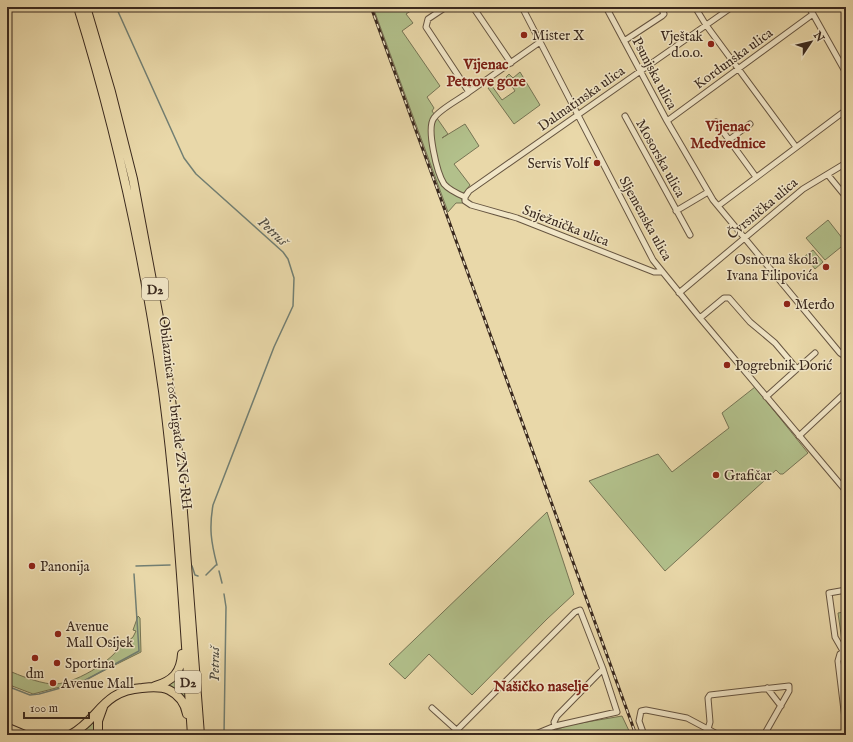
<svg xmlns="http://www.w3.org/2000/svg" width="853" height="742" font-family="'IM FELL English',serif">
<style>
.green{fill:#b2c08b;stroke:#767454}
.lines{fill:none;stroke-linecap:round;stroke-linejoin:round}
.stream{stroke:#727f73;stroke-width:1.5}
.minor-casing{stroke:#665541;stroke-width:7}
.major-casing{stroke:#3a291e;stroke-width:9}
.highway-casing{stroke:#3a291e;stroke-width:10}
.minor{stroke:#f1e6c7;stroke-width:5}
.major{stroke:#e9d8a9;stroke-width:7}
.highway{stroke:#e9d8a9;stroke-width:8}
.rail-casing{stroke:#3a291e;stroke-width:3}
.rail{stroke:#f1e6c7;stroke-width:1.5;stroke-dasharray:4.5;stroke-linecap:butt}
.poi-dot{fill:#8f2418;stroke:#f1e6c7;stroke-width:1.5}
.labels{text-anchor:middle;stroke-width:3;stroke-linejoin:round;paint-order:stroke}
.shield{fill:#f1e6c7;stroke:#716251;stroke-width:1}
.shield-label{font-size:13px;font-weight:bold;fill:#3a291e}
.poi-label{font-size:14px;fill:#3a291e;stroke:#f1e6c7;text-anchor:start}
.street-label{font-size:14px;fill:#3a291e;stroke:#f1e6c7}
.neighbourhood-label{font-size:15px;font-weight:bold;fill:#7a1f14;stroke:#f1e6c7}
.water-label{font-size:15px;font-style:italic;fill:#514d42;stroke:#f1e6c7}
</style>
<rect width="100%" height="100%" fill="#e9d8a9"/>
<filter id="stains"><feTurbulence type="fractalNoise" baseFrequency=".005" numOctaves="4"/><feColorMatrix values="0 0 0 0 .2 0 0 0 0 .09 0 0 0 0 .02 0 0 0 .5 -.17"/></filter>
<radialGradient id="worn" r=".72"><stop offset=".6" stop-color="#630" stop-opacity="0"/><stop offset="1" stop-color="#630" stop-opacity=".3"/></radialGradient>
<!-- green -->
<path class="green" d="M373,7H393L395,11L401,7H417L406,14L413,23L402,31L440,86L427,97L434,108L432,111L448,134L442,138L465,124L479,146L454,164L470,185L461,197L463,203H456L448,212Z
M520,72L540,105L514,124L488,88L492,86L502,100L515,91L506,77L509,74L513,78Z
M828,220L846,243L825,260L806,238Z
M813,250L823,262L815,269L805,256Z
M755,387L808,453L783,474H780L776,470L665,571L589,481L658,454L672,472L729,428L722,413Z
M547,512L574,594L547,619L472,695L429,654L405,679L389,664Z
M844,612L846,641H842L838,613Z
M138,616L140,618L141,652L83,681L33,694L7,684V670C21,676 36,682 51,684C72,686 114,661 123,642H127L133,637L136,631L133,630Z
M183,663L188,704L163,685Z
M97,712L96,735H75Z
M622,716L631,735H542L569,725Z"/>
<g class="lines">
<!-- stream -->
<path class="stream" d="M116,7L184,158L196,174L283,252L288,259L294,278L293,306L274,347L213,505C209,528 211,542 217,565
M190,565L192,566L195,575L198,576
M136,566L170,565
M219,571L222,583
M206,575L216,565
M224,594L226,607L224,735
M7,686L30,695L39,694L82,682L139,651L134,574"/>
<!-- minor casing -->
<g class="minor-casing">
<path id="minor" d="M446,7L428,19L426,27L469,92L540,42
M473,7L511,63
M522,7L653,260L700,318L846,491
M606,7L667,121L713,200L840,353L846,357
M695,7L706,25L796,147
M809,7L846,73
M624,41L662,16L664,14L661,7
M625,116L690,235
M667,121L813,14
M716,122L756,177
M729,140L750,124
M828,175L846,197
M465,197L469,191L732,7
M465,197V201L471,205L517,218L654,272H662
M465,197C458,194 449,190 444,184C437,173 426,128 434,118C440,109 460,99 469,92
M718,206L846,110
M676,211L708,192
M679,293L803,189L846,163
M700,318L724,298H729L750,322L775,343L797,369L766,397
M797,369L815,353
M799,436L846,392
M846,650L840,654L838,661L846,727
M843,651L835,637L829,593L846,590
M767,688L781,706
M432,708L462,735
M555,726L554,722L557,716L603,669
M708,729L710,722L708,698L710,695L789,686V691L764,735
M457,730L575,612L580,610L603,669L617,712L555,726L533,735
M644,735L639,721L641,711L646,710L687,718L719,735"/>
</g>
<!-- major casing -->
<g class="major-casing">
<path id="major" d="M7,727L26,735"/>
</g>
<!-- highway casing -->
<g class="highway-casing">
<path id="highway" d="M78,7C117,132 145,261 163,391C178,505 184,620 192,735
M86,7L111,92L133,179L163,339L179,460L200,735
M155,686C173,681 181,672 182,654
M70,735C100,719 101,691 142,688C151,687 161,686 169,690C179,695 185,703 187,714
M98,735V721L103,707"/>
</g>
<!-- minor -->
<use href="#minor" class="minor"/>
<!-- major -->
<use href="#major" class="major"/>
<!-- highway -->
<use href="#highway" class="highway"/>
<!-- rail casing -->
<g class="rail-casing">
<path id="rail" d="M371,7L636,735"/>
</g>
<!-- rail -->
<use href="#rail" class="rail"/>
</g>
<!-- markers -->
<g class="poi-dot">
<circle cx="524" cy="35" r="4"/>
<circle cx="711" cy="44" r="4"/>
<circle cx="597" cy="163" r="4"/>
<circle cx="826" cy="267" r="4"/>
<circle cx="787" cy="304" r="4"/>
<circle cx="727" cy="365" r="4"/>
<circle cx="716" cy="475" r="4"/>
<circle cx="32" cy="566" r="4"/>
<circle cx="58" cy="634" r="4"/>
<circle cx="35" cy="658" r="4"/>
<circle cx="57" cy="663" r="4"/>
<circle cx="53" cy="683" r="4"/>
</g>
<g class="labels">
<!-- shield labels -->
<g class="shield">
<rect x="142" y="278" width="26" height="22" rx="3"/>
<rect x="175" y="671" width="26" height="22" rx="3"/>
</g>
<g class="shield-label">
<text x="155" y="294">D2</text>
<text x="188" y="687">D2</text>
</g>
<!-- poi labels -->
<g class="poi-label">
<text x="532" y="40">Mister X</text>
<text x="703" y="41" text-anchor="end">Vještak<tspan x="703" dy="16">d.o.o.</tspan></text>
<text x="589" y="168" text-anchor="end">Servis Volf</text>
<text x="818" y="264" text-anchor="end">Osnovna škola<tspan x="818" dy="16">Ivana Filipovića</tspan></text>
<text x="795" y="309">Merđo</text>
<text x="735" y="370">Pogrebnik Dorić</text>
<text x="724" y="480">Grafičar</text>
<text x="40" y="571">Panonija</text>
<text x="66" y="631">Avenue<tspan x="66" dy="16">Mall Osijek</tspan></text>
<text x="65" y="668">Sportina</text>
<text x="35" y="678" text-anchor="middle">dm</text>
<text x="61" y="688">Avenue Mall</text>
</g>
<!-- street labels -->
<g class="street-label">
<text transform="translate(733 58) rotate(-36)" y="5">Kordunska ulica</text>
<text transform="translate(655 73) rotate(62)" y="5">Psunjska ulica</text>
<text transform="translate(581 98) rotate(-35)" y="5">Dalmatinska ulica</text>
<text transform="translate(661 158) rotate(61)" y="5">Mosorska ulica</text>
<text transform="translate(762 208) rotate(-40)" y="5">Čvrsnička ulica</text>
<text transform="translate(646 218) rotate(61)" y="5">Sljemenska ulica</text>
<text transform="translate(566 225) rotate(21)" y="5">Snježnička ulica</text>
<text transform="translate(176 413) rotate(83)" y="5">Obilaznica 106. brigade ZNG RH</text>
</g>
<!-- neighbourhood labels -->
<g class="neighbourhood-label">
<text x="486" y="69">Vijenac<tspan x="486" dy="17">Petrove gore</tspan></text>
<text x="728" y="131">Vijenac<tspan x="728" dy="17">Medvednice</tspan></text>
<text x="541" y="691">Našičko naselje</text>
</g>
<!-- water labels -->
<g class="water-label">
<text transform="translate(273 231) rotate(43)" y="5">Petruš</text>
<text transform="translate(214 664) rotate(-90)" y="5">Petruš</text>
</g>
</g>
<!-- margin -->
<rect width="853" height="742" fill="none" stroke="#e9d8a9" stroke-width="24"/>
<rect x="8" y="8" width="837" height="726" fill="none" stroke="#3a291e" stroke-width="2"/>
<rect x="12" y="12" width="829" height="718" fill="none" stroke="#3a291e"/>
<!-- north arrow -->
<g transform="translate(811 42) rotate(55)" stroke="#f1e6c7" stroke-width="3" paint-order="stroke">
<path d="M0-3L7 15L0 10L-7 15Z" fill="#3a291e"/>
<text y="-6" font-size="11" font-weight="bold" text-anchor="middle" fill="#3a291e">N</text>
</g>
<!-- scale -->
<path d="M24 712v6h65v-6" fill="none" stroke="#3a291e" stroke-width="2"/>
<text x="30" y="712" font-size="12" fill="#3a291e" stroke="#f1e6c7" stroke-width="3" paint-order="stroke">100 m</text>
<rect width="100%" height="100%" filter="url(#stains)"/>
<rect width="100%" height="100%" fill="url(#worn)"/>
</svg>
